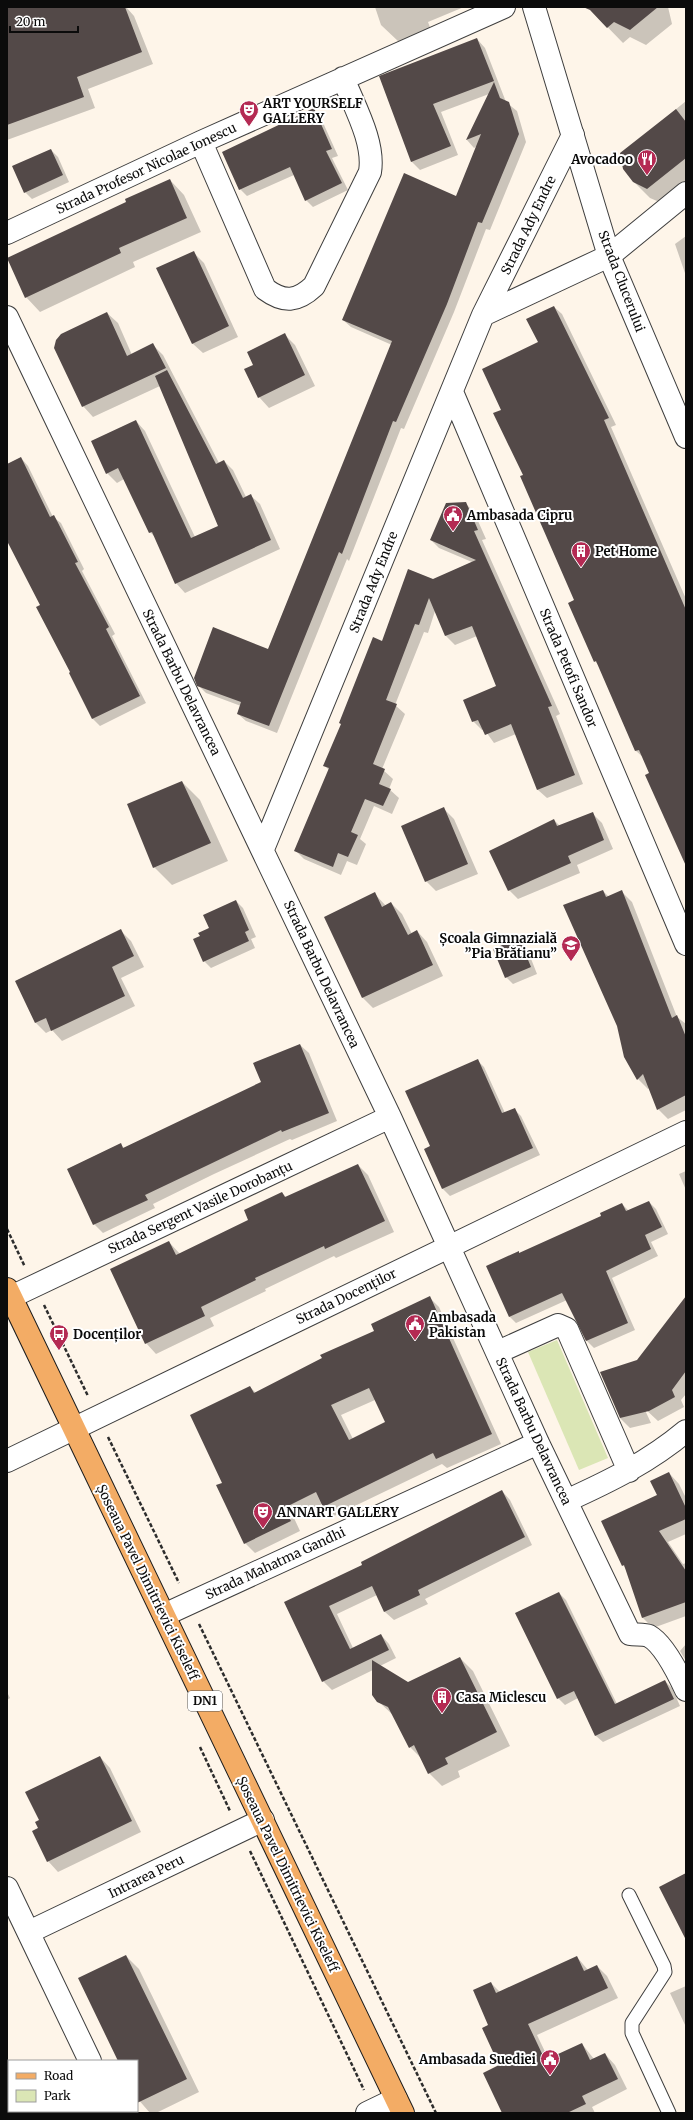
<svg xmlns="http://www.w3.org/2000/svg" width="693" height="2120" font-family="Merriweather,serif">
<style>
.green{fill:#dbe6b5}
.shadow{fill:#0003;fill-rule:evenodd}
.building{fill:#534948;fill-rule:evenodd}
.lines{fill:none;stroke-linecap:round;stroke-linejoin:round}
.service-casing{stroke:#3e3e3e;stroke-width:15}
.minor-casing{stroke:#3e3e3e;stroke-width:24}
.tertiary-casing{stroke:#3e3e3e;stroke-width:24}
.primary-casing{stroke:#1c1c1c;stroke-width:24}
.path{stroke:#2d2d2d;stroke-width:2.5;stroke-dasharray:4 2;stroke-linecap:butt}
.service{stroke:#fff;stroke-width:13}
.minor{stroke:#fff;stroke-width:22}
.tertiary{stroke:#fff;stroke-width:22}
.primary{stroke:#f3ac65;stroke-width:22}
.labels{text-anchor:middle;stroke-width:4;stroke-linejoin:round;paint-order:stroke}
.shield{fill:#fff;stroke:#545454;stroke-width:1}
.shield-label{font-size:12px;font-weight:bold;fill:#0b0b0b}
.poi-label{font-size:13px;font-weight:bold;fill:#0b0b0b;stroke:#fff;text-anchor:start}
.street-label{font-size:13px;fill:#0b0b0b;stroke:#fff}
</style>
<rect width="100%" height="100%" fill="#fef5e9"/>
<!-- green -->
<path class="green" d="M557,1340L608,1458L579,1470L528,1352Z"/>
<!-- shadow -->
<path class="shadow" d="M7,7H126L134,16L153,64L88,89L95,108L7,140Z
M375,7H464L428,22L431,30L399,42L381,25Z
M588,7H668L672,24L646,45L630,37L623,43Z
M477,39L485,48L506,102L517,111L526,142L490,230L486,229L454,312L404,429L401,428L349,561L347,559L277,733L246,721L238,714L241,706L206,693L198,685L268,650L392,345L351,327L343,320L457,197L477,146L474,148L467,140L489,94L441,112L458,155L420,170L412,162L380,77Z
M686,101V186L664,204L650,198L634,182L621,154Z
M313,109L320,116L338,156L332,158L348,190L313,207L306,200L294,175L247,196L240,189Z
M51,150L58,157L69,182L32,199L25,192Z
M170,180L184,195L201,232L133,262L135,267L40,312L26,297L127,203Z
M686,236V276L675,244Z
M193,252L204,263L238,337L203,353L192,343Z
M554,307L562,314L616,425L611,427L686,599V861L644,758L636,751L599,666L595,661L576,600L524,476L502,410L539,343Z
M107,313L118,323L132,355L153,345L163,355L219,463L224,461L233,470L246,497L250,495L260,504L280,549L185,593L176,583L156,538L150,532L124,479L117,483L107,473L136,421L145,431L195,537L219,527L160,386L93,417L83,406Z
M285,335L295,345L315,386L269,408L259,397L254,365Z
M21,458L28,466L53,517L61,523L84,569L82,571L115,634L112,636L146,703L100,726L93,719L70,673L72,672L42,606L7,538V465Z
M465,503L474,512L486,539L482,540L560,714L556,716L583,784L547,798L538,790L516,734L494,743L484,729L482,730L473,721L498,686L477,636L455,645L446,636L435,611L428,633L424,632L395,705L405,714L382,769L393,779L389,789L399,798L392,814L374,806L360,839L366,844L357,865L347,861L341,875L304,859L295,850L329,770L325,766L383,642L433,580L472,562L439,548L431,540Z
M182,782L200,800L228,861L172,885L154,867Z
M444,809L454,819L478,874L436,891L426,881Z
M592,813L602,823L613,849L577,865L580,873L518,899L509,890L554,820L560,826Z
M603,891L609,897L622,892L632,902L677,1017L686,1024V1110L668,1119L658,1109L649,1088L648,1089L638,1079L625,1057Z
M374,893L386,906L391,903L402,914L412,934L417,931L427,942L443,976L373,1008L363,998Z
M236,901L243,908L256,937L251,939L255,948L211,968L204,961L201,936Z
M121,931L131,941L144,967L121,978L135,1006L62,1041L52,1030L46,1033L36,1023L16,981Z
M519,939L526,946L537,974L513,984L506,977Z
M300,1045L309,1053L337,1121L292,1140L290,1139L214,1174L153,1204L155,1208L103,1233L94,1224L68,1169L120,1144L124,1148L263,1083Z
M477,1060L484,1067L505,1113L514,1109L521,1116L540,1155L450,1196L443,1189L425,1150L431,1147Z
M358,1165L368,1175L394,1232L336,1258L334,1256L265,1289L266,1291L210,1318L214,1326L156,1354L146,1343L169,1242L180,1254L250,1220L282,1193L287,1198Z
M686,1171V1190L679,1174Z
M649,1202L656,1209L668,1234L651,1242L658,1256L612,1278L635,1330L594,1348L587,1341L567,1300L516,1323L509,1316L518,1252L520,1254L602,1216L622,1204L629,1211Z
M429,1297L439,1307L501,1444L447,1468L442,1464L334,1516L322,1504L294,1518L300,1531L255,1553L245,1543L224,1483L250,1387L256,1393L375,1332ZM375,1400L387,1422L353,1439L341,1415Z
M686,1298V1394L681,1400L684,1407L658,1421L644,1408L651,1423L630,1428L620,1418L637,1361Z
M669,1473L679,1484L686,1498V1534L668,1542L683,1564L686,1563V1616L653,1628L643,1618L626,1569L623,1565Z
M502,1491L510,1500L532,1545L425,1599L428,1604L394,1620L385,1612L377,1595L337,1614L353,1648L381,1635L389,1644L396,1658L380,1666L408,1683L460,1658L473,1671L510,1746L458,1771L460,1777L442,1786L429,1773L422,1759L410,1747L394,1716L378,1701L373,1670L332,1690L323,1681L285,1603L363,1565Z
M559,1593L566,1600L617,1704L665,1681L672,1688L680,1706L603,1742L596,1736L578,1698L565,1705L558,1698Z
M686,1644V1661L680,1651Z
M7,1692L10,1698L7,1700Z
M100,1757L110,1768L141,1832L58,1872L48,1861L39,1829L40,1821Z
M126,1956L139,1969L199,2092L156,2113H150L137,2098V2061H119Z
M577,1957L588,1970L597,1966L607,1976L618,1998L537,2035L549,2060L582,2044L594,2059L605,2054L615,2065L627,2089L592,2107L595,2113H503L501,2065L490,2025L491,1983L500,1992Z
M686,1986V2027L670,1993Z
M7,2080L9,2081V2111H83L79,2113H7Z"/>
<!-- building -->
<path class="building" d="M7,7H125L142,52L77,77L84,97L7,125Z
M583,7H658L630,30L614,22L607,28L590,10Z
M477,38L494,81L433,104L451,146L411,162L379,76Z
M494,82L500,98L509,102L519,134L482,223L478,222L447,304L396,422L393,421L342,554L339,552L269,726L237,714L241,702L197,686L194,678L213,627L268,649L392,341L342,320L404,173L456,196L481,134L466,140Z
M314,108L332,149L326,151L342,183L305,201L290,167L239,190L222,152Z
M676,109L686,122V158L647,189L633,182L623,169L620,153Z
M51,149L63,175L24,193L12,166Z
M170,179L187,218L119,248L121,253L25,298L7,258L126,202L125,199Z
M194,251L229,326L192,344L156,268Z
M554,306L609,418L604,420L686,610V866L645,775L649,773L639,750L635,751L596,661L594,662L568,603L574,600L520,476L523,475L493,413L501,410L482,369L538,342L526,319Z
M107,312L127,356L153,343L166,368L82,407L54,348L56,340L61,334Z
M285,333L305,375L258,398L244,369L253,365L247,352Z
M167,370L216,464L224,460L243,498L251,494L271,540L175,584L152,532L149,533L118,468L106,474L91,441L136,420L191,538L218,526L155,376Z
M21,457L50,517L54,515L78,562L75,563L109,627L106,629L140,696L92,719L69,673L70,672L36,607L40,605L7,541V464Z
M466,502L478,530L474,531L552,706L548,707L575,775L537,790L511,724L485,735L478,720L472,722L463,700L496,686L472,626L445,636L429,598L419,625L415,624L386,700L397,704L373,764L385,769L379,784L391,789L383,806L365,799L351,832L358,835L348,857L338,853L333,867L294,851L329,768L323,766L341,724L339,723L373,637L382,641L408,569L433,579L476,560L430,540L446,503Z
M182,781L211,843L153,868L127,804Z
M444,807L468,864L425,882L401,826Z
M593,812L604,840L568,856L571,863L508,891L489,851L554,819L557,826Z
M603,890L606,897L622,890L672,1018L677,1015L686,1037V1095L657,1110L643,1074L637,1080L624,1057L617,1026L563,905Z
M375,892L382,907L391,902L408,935L417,930L433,965L362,998L324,917Z
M236,900L249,930L245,932L249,941L203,962L193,939L200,936L198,933L209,928L203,915Z
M121,929L134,956L112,967L125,996L51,1031L46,1018L35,1023L15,981Z
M519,938L531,967L505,978L493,949Z
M300,1044L329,1113L282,1132L281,1130L206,1166L145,1195L148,1200L93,1225L67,1169L121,1143L123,1148L261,1082L253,1063Z
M478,1059L502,1113L515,1108L533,1148L442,1189L424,1149L430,1146L405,1091Z
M358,1164L385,1221L325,1249L324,1246L255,1278L256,1280L201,1307L205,1316L145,1344L110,1269L169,1241L176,1255L248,1220L244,1210L282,1192L285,1197Z
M649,1201L662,1227L645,1235L651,1249L606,1271L628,1323L586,1341L562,1293L509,1317L486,1266L519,1251V1253L601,1216L600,1213L622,1203L626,1211Z
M430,1296L492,1434L436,1459L433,1453L323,1507L316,1492L284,1508L291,1521L244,1544L216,1485L222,1483L190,1415L250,1386L254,1393L322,1358L320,1355L374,1331L371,1324ZM369,1388L385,1422L349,1440L331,1405Z
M686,1296V1371L672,1390L675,1397L649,1411L620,1418L600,1372L637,1360Z
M669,1472L686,1508V1519L659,1531L686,1571V1602L642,1618L624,1565L622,1566L601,1521L657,1495L650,1481Z
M502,1490L525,1537L418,1590L420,1595L384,1612L372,1586L329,1606L350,1649L381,1634L389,1650L322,1682L284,1602L362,1565L361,1562Z
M559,1592L615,1704L665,1680L674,1699L595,1736L574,1691L557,1699L515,1613Z
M460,1657L497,1732L445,1758L448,1764L428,1774L414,1745L409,1748L388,1707L377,1702L372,1695V1660L408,1682Z
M100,1756L132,1821L47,1862L32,1831L38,1828L35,1822L39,1820L25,1792Z
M686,1873V1940L659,1887Z
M126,1955L187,2079L137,2103V2061H118L78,1978Z
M577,1956L584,1971L597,1965L608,1988L528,2024L545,2060L582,2043L590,2060L605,2053L618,2079L582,2096L586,2104L567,2113H502L483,2073L499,2065L482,2028L488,2025L473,1990L491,1982L496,1993Z"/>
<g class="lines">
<!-- service casing -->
<g class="service-casing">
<path id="service" d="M629,1895L664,1966L665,1972L632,2023V2033L669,2113"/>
</g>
<!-- minor casing -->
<g class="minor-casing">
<path id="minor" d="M201,142L265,289C284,303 297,302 314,286L370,172C375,142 354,106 343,78
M7,233L201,142L504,7
M483,315L609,256L686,193
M7,317L390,1117L538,1443L630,1634C635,1635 644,1634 649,1636C664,1644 679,1675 686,1690
M452,392L686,944
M263,849L483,315L573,135
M11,1297L390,1117
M498,1352L558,1325L567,1329L629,1471
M7,1461L686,1132
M566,1501C610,1481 649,1462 686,1431
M164,1615L538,1443
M7,1888L90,2061
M29,1932L263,1820
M114,2111L115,2113
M367,2113L396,2099"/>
</g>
<!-- tertiary casing -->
<g class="tertiary-casing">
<path id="tertiary" d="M534,7L609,256L686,437"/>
</g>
<!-- primary casing -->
<g class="primary-casing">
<path id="primary" d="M7,1289L403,2113"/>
</g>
<!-- path -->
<path class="path" d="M7,1229L25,1267
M44,1305L88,1396
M108,1437L179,1583
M199,1624L436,2113
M200,1747L230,1811
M250,1851L364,2090"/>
<!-- service -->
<use href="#service" class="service"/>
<!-- minor -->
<use href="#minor" class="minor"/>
<!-- tertiary -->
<use href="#tertiary" class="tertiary"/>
<!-- primary -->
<use href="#primary" class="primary"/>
</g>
<!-- icons -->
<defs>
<g id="theatre-pin" transform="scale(1)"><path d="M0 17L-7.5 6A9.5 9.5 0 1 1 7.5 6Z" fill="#b42a53" stroke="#fff"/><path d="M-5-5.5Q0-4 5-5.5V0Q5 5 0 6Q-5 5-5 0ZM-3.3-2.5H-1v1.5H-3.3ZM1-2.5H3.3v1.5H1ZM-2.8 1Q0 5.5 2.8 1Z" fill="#fff"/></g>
<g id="restaurant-pin" transform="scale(1)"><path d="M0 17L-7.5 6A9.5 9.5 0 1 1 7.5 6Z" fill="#b42a53" stroke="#fff"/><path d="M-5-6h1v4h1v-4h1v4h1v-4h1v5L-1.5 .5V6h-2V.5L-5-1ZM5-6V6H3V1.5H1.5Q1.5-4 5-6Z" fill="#fff"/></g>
<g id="civic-pin" transform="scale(1)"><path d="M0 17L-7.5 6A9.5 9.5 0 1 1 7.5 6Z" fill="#b42a53" stroke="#fff"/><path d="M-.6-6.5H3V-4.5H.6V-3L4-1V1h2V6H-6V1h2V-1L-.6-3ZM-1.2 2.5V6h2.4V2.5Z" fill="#fff"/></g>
<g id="building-pin" transform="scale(1)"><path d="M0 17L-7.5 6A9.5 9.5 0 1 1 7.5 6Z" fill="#b42a53" stroke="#fff"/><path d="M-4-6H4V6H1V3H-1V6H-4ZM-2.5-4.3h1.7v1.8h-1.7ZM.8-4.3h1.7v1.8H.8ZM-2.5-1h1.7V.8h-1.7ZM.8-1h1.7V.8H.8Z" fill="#fff"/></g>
<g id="school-pin" transform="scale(1)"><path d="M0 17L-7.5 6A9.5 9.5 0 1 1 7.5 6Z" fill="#b42a53" stroke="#fff"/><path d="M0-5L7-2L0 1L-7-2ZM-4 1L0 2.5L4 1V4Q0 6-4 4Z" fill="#fff"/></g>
<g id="bus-pin" transform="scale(1)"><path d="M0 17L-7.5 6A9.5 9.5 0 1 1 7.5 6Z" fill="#b42a53" stroke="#fff"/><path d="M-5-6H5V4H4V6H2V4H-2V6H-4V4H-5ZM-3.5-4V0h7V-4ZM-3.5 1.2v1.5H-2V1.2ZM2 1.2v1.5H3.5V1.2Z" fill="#fff"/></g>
</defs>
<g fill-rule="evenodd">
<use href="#theatre-pin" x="249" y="110"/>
<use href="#restaurant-pin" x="647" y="159"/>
<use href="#civic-pin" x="453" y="515"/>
<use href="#building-pin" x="581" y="551"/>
<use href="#school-pin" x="571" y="945"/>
<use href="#civic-pin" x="415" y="1324"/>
<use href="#bus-pin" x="59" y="1334"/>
<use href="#theatre-pin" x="263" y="1512"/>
<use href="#building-pin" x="442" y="1697"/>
<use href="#civic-pin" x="550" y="2059"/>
</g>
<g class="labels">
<!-- shield labels -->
<rect class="shield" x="188" y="1691" width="34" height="20" rx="3"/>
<g class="shield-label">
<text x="205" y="1705">DN1</text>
</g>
<!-- poi labels -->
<g class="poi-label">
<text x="263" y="108">ART YOURSELF<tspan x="263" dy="15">GALLERY</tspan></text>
<text x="633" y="164" text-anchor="end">Avocadoo</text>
<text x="467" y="520">Ambasada Cipru</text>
<text x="595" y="556">Pet Home</text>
<text x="557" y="943" text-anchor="end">Școala Gimnazială<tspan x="557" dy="15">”Pia Brătianu”</tspan></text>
<text x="429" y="1322">Ambasada<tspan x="429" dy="15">Pakistan</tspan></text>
<text x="73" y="1339">Docenților</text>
<text x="277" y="1517">ANNART GALLERY</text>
<text x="456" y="1702">Casa Miclescu</text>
<text x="536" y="2064" text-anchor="end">Ambasada Suediei</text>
</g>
<!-- street labels -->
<g class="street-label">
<text transform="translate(146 168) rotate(-25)" y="5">Strada Profesor Nicolae Ionescu</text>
<text transform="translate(528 225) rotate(-64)" y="5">Strada Ady Endre</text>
<text transform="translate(622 281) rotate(69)" y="5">Strada Clucerului</text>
<text transform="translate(373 582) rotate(-68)" y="5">Strada Ady Endre</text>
<text transform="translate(569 668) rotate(67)" y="5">Strada Petofi Sandor</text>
<text transform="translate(182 682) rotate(64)" y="5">Strada Barbu Delavrancea</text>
<text transform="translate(322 974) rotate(65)" y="5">Strada Barbu Delavrancea</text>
<text transform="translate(200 1207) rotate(-25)" y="5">Strada Sergent Vasile Dorobanțu</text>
<text transform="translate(346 1296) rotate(-26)" y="5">Strada Docenților</text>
<text transform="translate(534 1431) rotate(65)" y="5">Strada Barbu Delavrancea</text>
<text transform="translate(275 1563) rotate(-25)" y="5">Strada Mahatma Gandhi</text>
<text transform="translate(148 1582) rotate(64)" y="5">Șoseaua Pavel Dimitrievici Kiseleff</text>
<text transform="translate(288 1874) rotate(64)" y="5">Șoseaua Pavel Dimitrievici Kiseleff</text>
<text transform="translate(146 1876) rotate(-26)" y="5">Intrarea Peru</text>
</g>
</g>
<!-- border -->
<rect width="693" height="2120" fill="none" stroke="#0b0b0b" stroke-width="16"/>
<!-- legend -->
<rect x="8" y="2060" width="130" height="52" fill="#ffffff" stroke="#9d9d9d"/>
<rect x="16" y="2073" width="20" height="6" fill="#f3ac65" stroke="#9d9d9d"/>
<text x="44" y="2080" font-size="12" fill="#0b0b0b">Road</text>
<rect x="16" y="2090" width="20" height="12" fill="#dbe6b5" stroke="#9d9d9d"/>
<text x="44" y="2100" font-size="12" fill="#0b0b0b">Park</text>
<!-- scale -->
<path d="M10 26v6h68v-6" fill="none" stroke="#0b0b0b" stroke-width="2"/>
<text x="16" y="26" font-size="12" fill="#0b0b0b" stroke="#ffffff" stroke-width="3" paint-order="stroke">20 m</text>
</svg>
